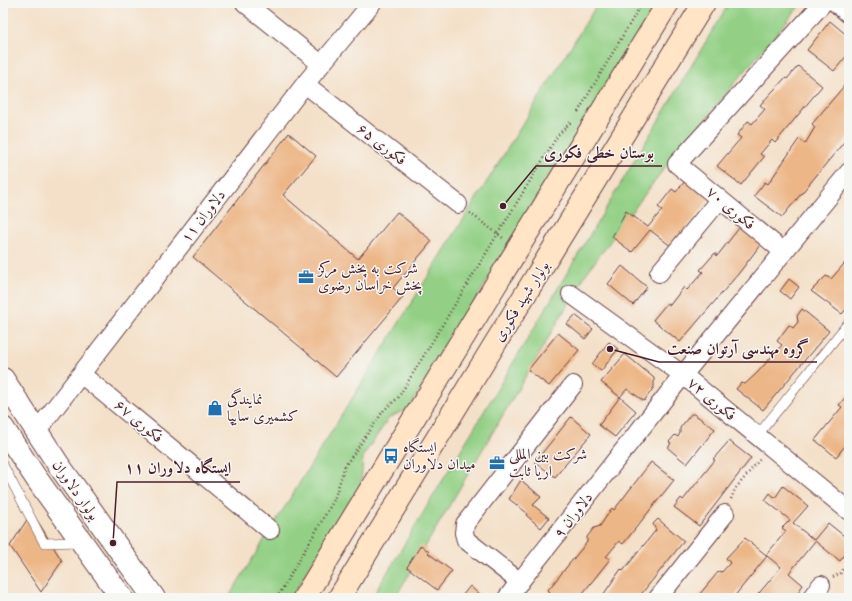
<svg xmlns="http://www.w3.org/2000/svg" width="852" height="601" font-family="Cardo,Amiri,serif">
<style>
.green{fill:#93d085;stroke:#6e7858}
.building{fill:#edb686}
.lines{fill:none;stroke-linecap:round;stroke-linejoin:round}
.service-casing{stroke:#643c43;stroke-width:10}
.minor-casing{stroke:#643c43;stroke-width:20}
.tertiary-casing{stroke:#643c43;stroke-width:24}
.secondary-casing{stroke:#643c43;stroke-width:24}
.path{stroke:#643c43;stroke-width:2.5;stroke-dasharray:1 3;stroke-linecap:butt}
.service{stroke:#fff;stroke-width:9}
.minor{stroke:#fff;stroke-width:18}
.tertiary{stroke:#fff;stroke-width:22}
.secondary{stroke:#ffe4c6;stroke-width:22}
.labels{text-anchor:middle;stroke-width:3;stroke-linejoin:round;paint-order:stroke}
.street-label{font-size:15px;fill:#4a1f2b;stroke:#f6f6f2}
.poi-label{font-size:15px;fill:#4a1f2b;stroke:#f6f6f2;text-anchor:start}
.leader{fill:none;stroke:#4a1f2b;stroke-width:1.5}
.callout-dot{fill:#4a1f2b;stroke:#f6f6f2;stroke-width:1.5}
.callout-label{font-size:16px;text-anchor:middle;font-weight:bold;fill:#4a1f2b;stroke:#f6f6f2;stroke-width:3;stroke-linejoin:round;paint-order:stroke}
</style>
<rect width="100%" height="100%" fill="#f6f6f2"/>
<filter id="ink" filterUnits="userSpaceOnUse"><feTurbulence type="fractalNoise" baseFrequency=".025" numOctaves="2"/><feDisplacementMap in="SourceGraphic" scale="8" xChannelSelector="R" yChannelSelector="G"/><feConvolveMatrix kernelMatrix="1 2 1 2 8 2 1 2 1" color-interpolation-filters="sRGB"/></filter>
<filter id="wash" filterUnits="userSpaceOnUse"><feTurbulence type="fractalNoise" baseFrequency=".012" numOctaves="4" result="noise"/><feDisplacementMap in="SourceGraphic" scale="16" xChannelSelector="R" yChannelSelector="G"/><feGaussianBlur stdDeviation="0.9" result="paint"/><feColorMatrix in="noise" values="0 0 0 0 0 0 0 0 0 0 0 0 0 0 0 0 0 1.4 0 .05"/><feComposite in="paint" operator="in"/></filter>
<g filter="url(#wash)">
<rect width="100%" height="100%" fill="#f4e0c8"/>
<!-- green -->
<path class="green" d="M598,3H658L409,408L389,418L363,456L361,488L292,596L289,598H228Z
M729,3H802L668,163L586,274L395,598H372Z"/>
<g id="blocks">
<!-- building -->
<path class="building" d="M830,21L849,37V53L834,71L807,50Z
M798,66L822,86L775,143L772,140L760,154L764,157L741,185L717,166L741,138L737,135L748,121L752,124L765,109L760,105L785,78L787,79Z
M849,80V136L782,217L754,196L765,182L768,184L799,139L805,144L815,127L812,124Z
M289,133L316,156L283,195L358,259L397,212L432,241L393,288L403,297L336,377L193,257Z
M691,174L714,193L672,247L650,230L632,252L612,237L626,211L648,227L662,210L658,207L672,189L676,192Z
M743,223L767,236L739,273L680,342L653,320L667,303L670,305L684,287L687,290L703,272L700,270L715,253L717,256Z
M849,258V306L842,314L811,291L826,276L831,279Z
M622,266L647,287L633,305L608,284Z
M789,279L799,287L790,299L780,291Z
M802,309L829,331L763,410L736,389L741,383L745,384L757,373L782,345L777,341L789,325L793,328L798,322L797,316Z
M575,315L593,329L585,339L567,324Z
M558,333L579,350L549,386L528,370Z
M609,342L618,349L601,371L592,364Z
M625,354L654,378V387L644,401L627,389L620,397L601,382Z
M849,393V441L836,457L815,440L842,407L839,405Z
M620,397L636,411L615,437L599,425Z
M691,414H694L715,429L687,464L668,448L671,443L669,442L675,435L678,437L680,433V428Z
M571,417L591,434L555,477L535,462Z
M729,441L751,458L699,526L674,507L681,498L683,500L715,460L713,459Z
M651,462L674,480L623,544L619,541L606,557L610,559L579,598H545L550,592L548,590L587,542V537L594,528L600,526L612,508L614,510Z
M521,480L541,497L533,505L549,518L541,528L526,515L527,513L509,499Z
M783,486L808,506L793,523L814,540L828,523L849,540V549L840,561L815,541L789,573L803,585L794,598H755L781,567L767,556L733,598H693L699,595L719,571L722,572L730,563L726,558L745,538L766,555L786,531L782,528L790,520L765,500L770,493L775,498Z
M32,512L62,561L41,592L10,546Z
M658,519L684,541L638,598H601L621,569L623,571L656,530L653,524Z
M421,545L429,552L428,553L452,571L437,590L407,567Z
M470,586L481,596V598H464L462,596Z"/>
</g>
</g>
<g filter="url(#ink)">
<use href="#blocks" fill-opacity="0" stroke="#643c43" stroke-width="1"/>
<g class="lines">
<!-- service casing -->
<g class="service-casing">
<path id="service" d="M757,436L849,322
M3,465L44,543L80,542"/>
</g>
<!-- minor casing -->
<g class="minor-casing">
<path id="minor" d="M245,3L321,64
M836,3L849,14
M305,84L458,204
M784,252L677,164L823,3
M659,273L720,199
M571,294L683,375L849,511
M81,374L270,530
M37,431L305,84L372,3
M520,582L466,540L464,533L465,524L573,385
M507,598L683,375L849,172
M658,598L725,514
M811,598L821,585"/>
</g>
<!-- tertiary casing -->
<g class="tertiary-casing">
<path id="tertiary" d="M3,379L58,464L154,598
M3,428L36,478L122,598"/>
</g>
<!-- secondary casing -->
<g class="secondary-casing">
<path id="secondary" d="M304,598L668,3
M339,598L704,3"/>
</g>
<!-- path -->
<path class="path" d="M578,112L642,3
M470,213L503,238
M731,499L735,489L761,458
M833,577L841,573L849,561
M277,598L334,500L345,466L384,410L398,398L558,135L572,121"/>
<!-- service -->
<use href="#service" class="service"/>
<!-- minor -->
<use href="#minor" class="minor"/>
<!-- tertiary -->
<use href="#tertiary" class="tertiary"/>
<!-- secondary -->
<use href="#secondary" class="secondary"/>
</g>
</g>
<!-- icons -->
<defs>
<g id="office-bare" transform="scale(1.2)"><path d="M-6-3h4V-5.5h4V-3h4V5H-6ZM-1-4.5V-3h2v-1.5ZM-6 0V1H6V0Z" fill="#1f6fb2" stroke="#f6f6f2" stroke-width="2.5" paint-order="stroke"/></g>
<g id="shop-bare" transform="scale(1.2)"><path d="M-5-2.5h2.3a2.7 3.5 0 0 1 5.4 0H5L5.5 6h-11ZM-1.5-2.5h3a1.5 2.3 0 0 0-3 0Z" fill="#1f6fb2" stroke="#f6f6f2" stroke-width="2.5" paint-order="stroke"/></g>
<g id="bus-bare" transform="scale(1.2)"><path d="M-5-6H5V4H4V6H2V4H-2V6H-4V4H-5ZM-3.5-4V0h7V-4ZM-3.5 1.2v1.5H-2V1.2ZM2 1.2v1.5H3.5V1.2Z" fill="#1f6fb2" stroke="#f6f6f2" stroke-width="2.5" paint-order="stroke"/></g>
</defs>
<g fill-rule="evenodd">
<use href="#office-bare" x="306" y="277"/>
<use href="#shop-bare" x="215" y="408"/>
<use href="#bus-bare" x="391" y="456"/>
<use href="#office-bare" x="497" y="463"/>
</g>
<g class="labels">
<!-- street labels -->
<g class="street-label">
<text transform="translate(382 144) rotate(38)" y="5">فکوری ۶۵</text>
<text transform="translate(731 208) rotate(40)" y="5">فکوری ۷۰</text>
<text transform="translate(203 216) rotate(-52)" y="5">دلاوران ۱۱</text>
<text transform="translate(521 301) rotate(-58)" y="5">بولوار شهید فکوری</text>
<text transform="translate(712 399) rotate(40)" y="5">فکوری ۷۲</text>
<text transform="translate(139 421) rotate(40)" y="5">فکوری ۶۷</text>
<text transform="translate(76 490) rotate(55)" y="5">بولوار دلاوران</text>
<text transform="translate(573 515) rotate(-52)" y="5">دلاوران ۹</text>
</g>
<!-- poi labels -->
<g class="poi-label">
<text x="318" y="273">شرکت به پخش مرکز<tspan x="318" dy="17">پخش خراسان رضوی</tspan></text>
<text x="227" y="404">نمایندگی<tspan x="227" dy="17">کشمیری سایپا</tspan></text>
<text x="403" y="452">ایستگاه<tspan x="403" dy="17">میدان دلاوران</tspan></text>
<text x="509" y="459">شرکت بین المللی<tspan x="509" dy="17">اریا ثابت</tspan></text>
</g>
</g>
<!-- callouts -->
<path class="leader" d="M503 206L536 166H662M610 349L659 362H817M113 543L117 482H240"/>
<g class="callout-dot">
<circle cx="503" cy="206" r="4"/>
<circle cx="610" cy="349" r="4"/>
<circle cx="113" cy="543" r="4"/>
</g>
<g class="callout-label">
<text x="599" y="158">بوستان خطی فکوری</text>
<text x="738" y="354">گروه مهندسی آرتوان صنعت</text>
<text x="178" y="473">ایستگاه دلاوران ۱۱</text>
</g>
<!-- margin -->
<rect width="852" height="601" fill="none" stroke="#f6f6f2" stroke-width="16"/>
</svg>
